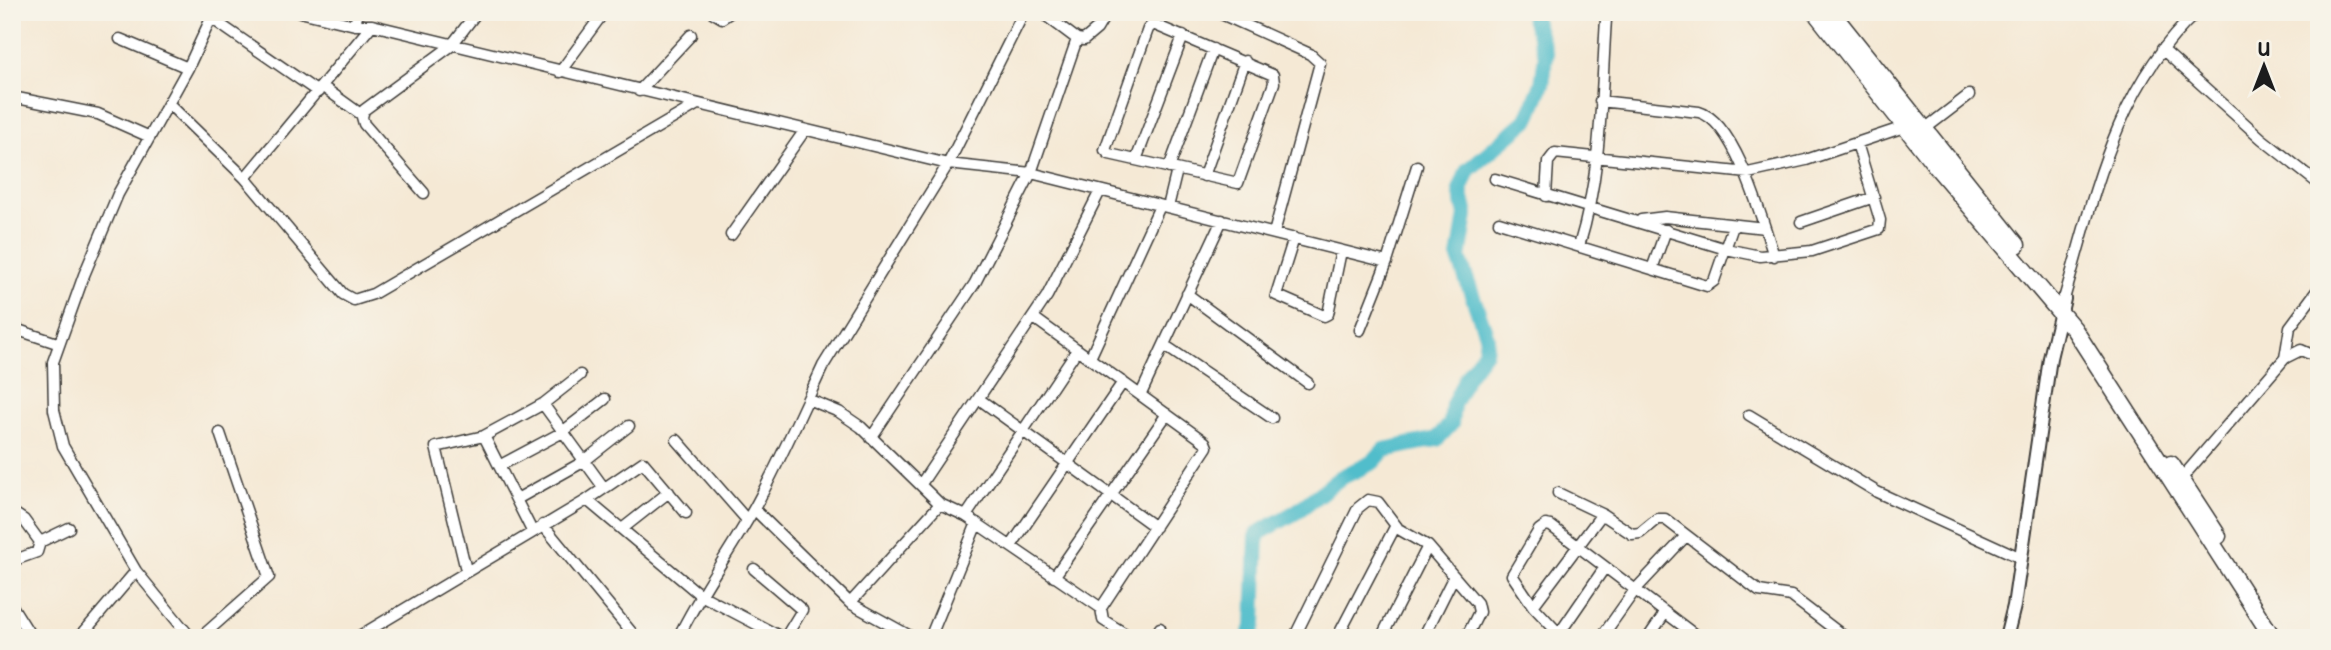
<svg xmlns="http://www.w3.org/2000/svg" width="2331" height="650" font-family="Mali,sans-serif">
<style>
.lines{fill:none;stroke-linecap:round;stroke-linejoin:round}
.river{stroke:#51bdcb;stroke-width:16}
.minor-casing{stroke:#3d3b38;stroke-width:13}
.tertiary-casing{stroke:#3d3b38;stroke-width:16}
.trunk-casing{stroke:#3d3b38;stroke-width:19}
.minor{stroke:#fff;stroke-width:10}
.tertiary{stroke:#fff;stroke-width:12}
.trunk{stroke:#fff;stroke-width:16}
</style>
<rect width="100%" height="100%" fill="#f7f3e8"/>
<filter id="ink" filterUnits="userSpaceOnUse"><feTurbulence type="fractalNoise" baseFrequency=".0143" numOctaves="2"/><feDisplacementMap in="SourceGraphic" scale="14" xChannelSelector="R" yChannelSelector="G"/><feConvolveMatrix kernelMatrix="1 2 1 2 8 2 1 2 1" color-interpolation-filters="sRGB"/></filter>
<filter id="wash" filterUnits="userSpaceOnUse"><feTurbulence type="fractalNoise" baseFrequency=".00686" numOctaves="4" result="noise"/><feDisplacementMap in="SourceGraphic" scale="28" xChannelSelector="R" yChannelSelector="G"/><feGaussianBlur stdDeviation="1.57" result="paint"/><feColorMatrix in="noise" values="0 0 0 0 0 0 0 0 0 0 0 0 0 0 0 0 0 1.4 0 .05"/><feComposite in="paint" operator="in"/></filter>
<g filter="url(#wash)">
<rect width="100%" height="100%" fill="#f5e9d5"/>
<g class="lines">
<!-- river -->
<path class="river" d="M1249,638L1254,624L1257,534L1296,512L1340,478L1373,462L1384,450L1437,439L1451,424L1453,405L1467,376L1485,352L1487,337L1459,258L1466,215L1460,190L1468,170L1528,119L1542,84L1546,55L1531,12"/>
</g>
</g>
<g filter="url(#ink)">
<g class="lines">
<!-- minor casing -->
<g class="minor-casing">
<path id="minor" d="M300,12L355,25H372L948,164L1031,173L1387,262
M712,12L722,18L731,12
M1041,12L1077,39L1084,40L1097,29L1107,12
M1217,12L1310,54L1320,63L1274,233
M211,18L318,92
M1153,24L1273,75L1274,83L1238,183L1109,154L1105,150L1148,29Z
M355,25L358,12
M120,39L188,68
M2162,49L2262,139L2319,184
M560,72L604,12
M323,87L362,115
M639,91L691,35
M12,97L98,114L150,137
M1600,101L1699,112C1736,122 1763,223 1774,256
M169,104L245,178L343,294L354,300L373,294L696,105
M1922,131L1969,95
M1136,160L1183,36
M1169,168L1213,49
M1204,176L1245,61
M245,178L372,25
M1495,179L1726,249L1760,256L1812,251L1879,229L1880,220L1857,143
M424,193L364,124L362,117L364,110L451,46L477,12
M1546,196L1548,162L1555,153L1748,173L1806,160L1907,126
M1168,207L1177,170
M1641,220L1665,217L1765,228
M1499,222L1707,286L1714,281L1733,226
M1801,222L1874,197
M731,235L805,130
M1294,238L1276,295L1324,316L1328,314L1341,251
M1579,246C1602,172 1601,95 1606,19
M1652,269L1666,230
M1187,294L1308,383
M2064,299C2094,197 2115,87 2197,12
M12,328L57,343
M1360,330L1387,262L1417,166
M1164,345L1272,418
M1090,358L1160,206
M2285,358L2290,327L2319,288
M1141,394L1222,220
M979,399L1155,527
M810,400L839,412L861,427L940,504L966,516L1101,608L1207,447L1205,442L1034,318
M543,404L604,488
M1749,415L1877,492L2021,558
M484,436L532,531
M871,438L975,283L1031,173L1077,39
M677,440L747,520
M499,466L561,433L605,399
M2181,479L2285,358L2301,350L2319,358
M921,484L1047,296L1100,191
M1558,493L1602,514L1632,534L1640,533L1657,519H1665L1759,591L1791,596L1846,638
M517,499L583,462L629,426
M587,500L699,594L783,638
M754,509L850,603L940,504
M12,512L24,520L40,542
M966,516L1077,350
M543,525L636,638
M622,529L669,492
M1011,546L1123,382
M12,561L37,552L40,542L69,528
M754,569L802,610L785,638
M466,570L436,447L484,436L543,404L580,375
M136,571L191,638
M1054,577L1167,414
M850,603L908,635
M12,606L32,638
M1533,606L1602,514
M1101,608L1103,620L1132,638
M1559,634L1605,567
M79,638L136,571L63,446L54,410L53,362L84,275L118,194L188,68L214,12
M200,638L269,577L220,433
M356,638L587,500L643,462L686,513
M678,638C700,592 730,552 755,507C780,461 801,413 823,366L948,164L1024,12
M930,638L977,523
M1154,638L1160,628
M1294,638L1358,508L1368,500L1378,502L1397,527
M1337,638L1395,527L1428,546L1477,603L1479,612L1466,638
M1381,638L1428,546
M1423,638L1454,576
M1563,638L1533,606L1512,575L1539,530L1546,525L1551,526L1699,638
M1601,638L1635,590L1685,537
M1648,638L1665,613
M1730,638H1760"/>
</g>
<!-- tertiary casing -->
<g class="tertiary-casing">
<path id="tertiary" d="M2006,638L2014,606L2050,358L2064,299"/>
</g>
<!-- trunk casing -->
<g class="trunk-casing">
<path id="trunk" d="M1815,12L1936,166L2074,329L2273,638
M1831,12L2017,245
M2171,464L2218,536"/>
</g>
<!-- minor -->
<use href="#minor" class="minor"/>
<!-- tertiary -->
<use href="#tertiary" class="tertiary"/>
<!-- trunk -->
<use href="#trunk" class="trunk"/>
</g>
</g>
<!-- margin -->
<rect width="2331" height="650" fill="none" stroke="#f7f3e8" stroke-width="42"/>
<!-- north arrow -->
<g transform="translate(2264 66)" stroke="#f7f3e8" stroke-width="5" paint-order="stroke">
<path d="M0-5L12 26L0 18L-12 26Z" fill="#1c1c1c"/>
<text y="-10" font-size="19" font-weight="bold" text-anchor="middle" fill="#1c1c1c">U</text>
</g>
</svg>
